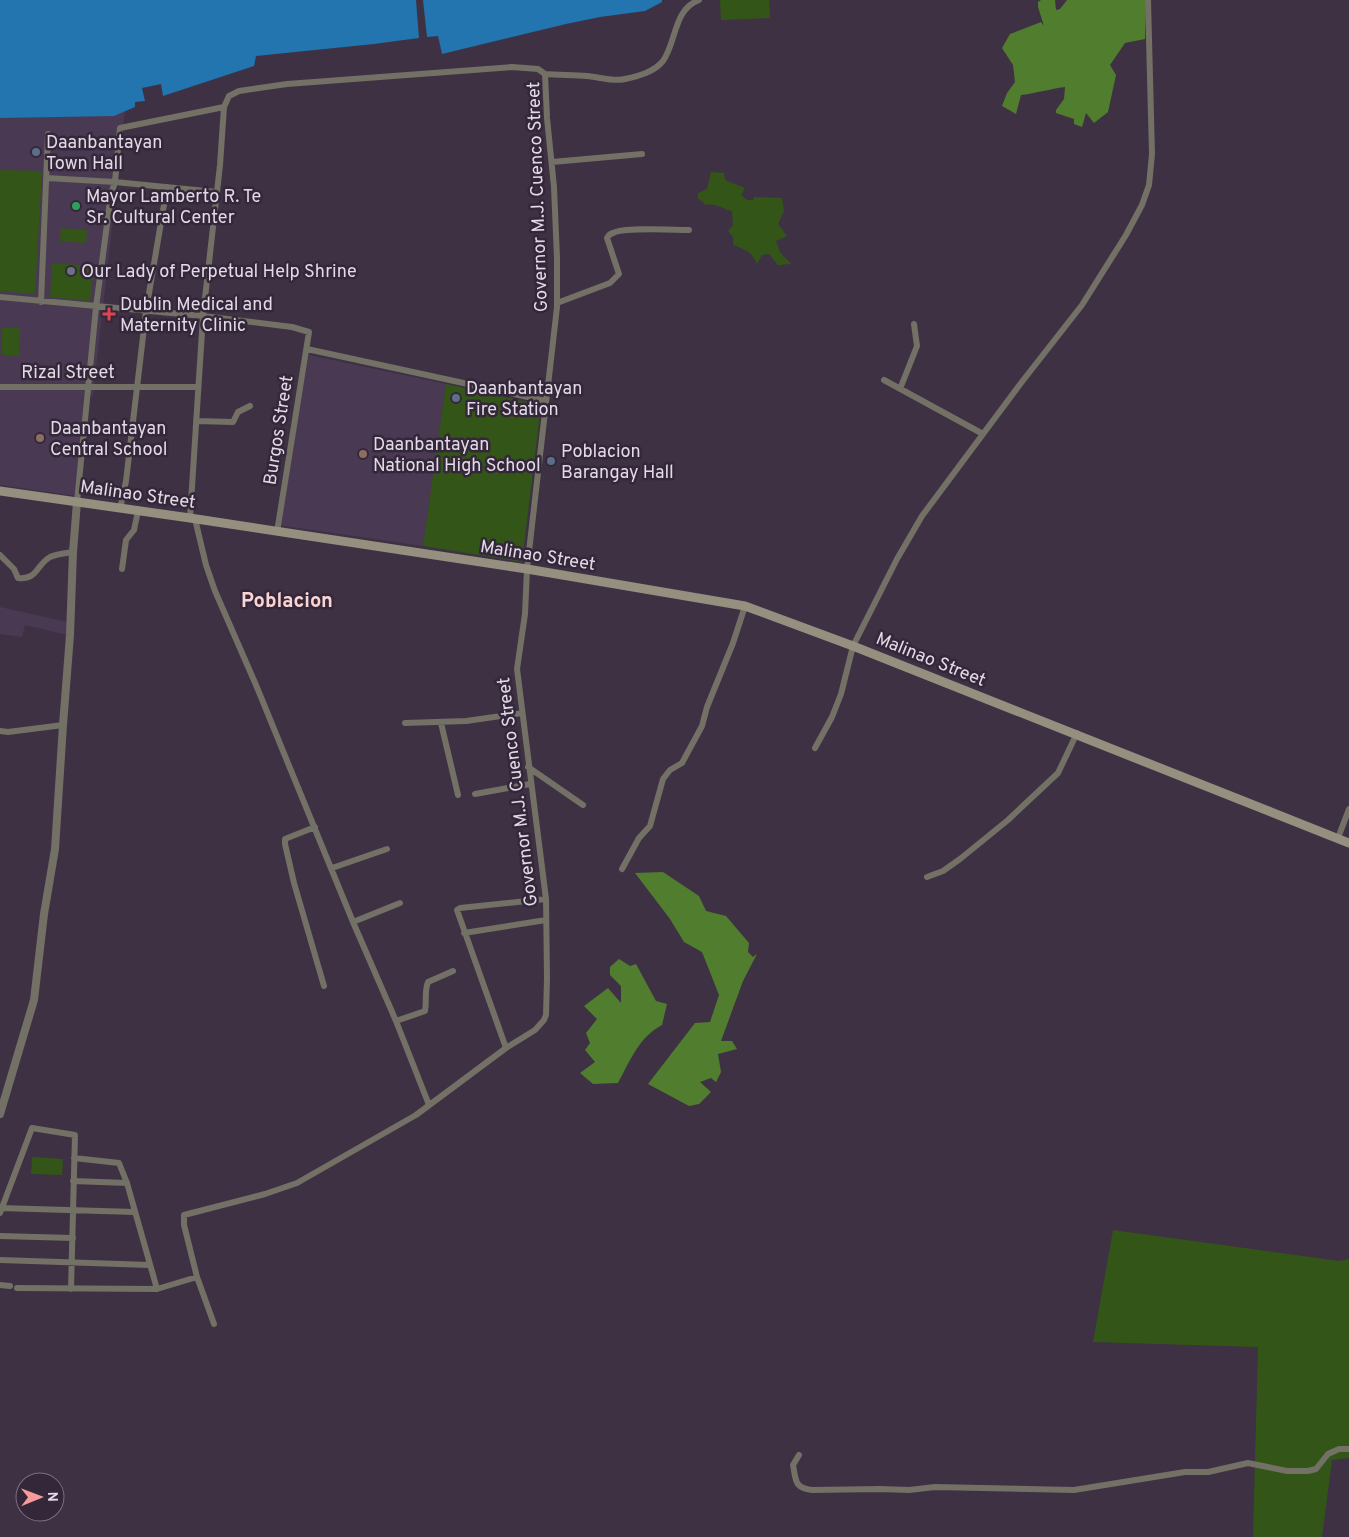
<svg xmlns="http://www.w3.org/2000/svg" width="1349" height="1537" font-family="Overpass,sans-serif">
<style>
.built{fill:#4a3952}
.green{fill:#345518}
.forest{fill:#517d2e}
.water{fill:#2275af}
.lines{fill:none;stroke-linecap:round;stroke-linejoin:round}
.minor{stroke:#737065;stroke-width:6}
.tertiary{stroke:#737065;stroke-width:8}
.secondary{stroke:#948f7e;stroke-width:9}
.service-dot{fill:#5c6f8a;stroke:#34273a;stroke-width:2}
.leisure-dot{fill:#2e9e5b;stroke:#34273a;stroke-width:2}
.worship-dot{fill:#6b7280;stroke:#34273a;stroke-width:2}
.health-dot{fill:#e0444e;stroke:#34273a;stroke-width:2}
.education-dot{fill:#8d6e63;stroke:#34273a;stroke-width:2}
.labels{text-anchor:middle;stroke-width:5;stroke-linejoin:round;paint-order:stroke}
.poi-label{font-size:18px;fill:#e2dae6;stroke:#34273a;text-anchor:start}
.street-label{font-size:18px;fill:#e2dae6;stroke:#34273a}
.quarter-label{font-size:20px;font-weight:bold;fill:#f8d4d3;stroke:#34273a}
</style>
<rect width="100%" height="100%" fill="#3e3144"/>
<!-- built -->
<path class="built" d="M128,110L125,111L93,396H84L76,496L0,485V115Z
M309,355L446,384L423,546L278,525Z
M0,607L68,622L67,635L25,625L22,637L0,634Z"/>
<!-- green -->
<path class="green" d="M720,0H769L770,18L721,20Z
M0,170L42,171L35,294L0,291Z
M711,172L724,173L725,180L745,188L741,195L747,200H753L754,197L782,198L784,211L778,224L787,236L776,241L780,252L791,264L778,265L769,254L762,255L757,264C751,251 746,250 733,245V237L728,231L733,225L732,211C723,209 715,203 706,205L698,198V193L707,189Z
M61,228L87,230L86,243L60,241Z
M52,263L94,266L90,301L50,297Z
M2,327L20,328L19,356L2,355Z
M446,384L541,405L522,562L423,546Z
M32,1157L63,1159L62,1175L31,1174Z
M1113,1230L1339,1261L1349,1259V1458L1332,1460L1322,1537H1253L1258,1347L1093,1342Z"/>
<!-- forest -->
<path class="forest" d="M1041,0H1055L1056,10L1060,9L1067,0H1146L1145,39L1125,43L1110,65L1116,75L1108,112L1094,123L1086,113L1082,127L1074,124V119L1056,113V110L1064,99L1065,87C1050,89 1037,93 1021,95L1016,114L1002,106L1007,93L1015,82L1013,65L1002,48L1010,34L1041,22L1044,26L1038,7V2Z
M663,872L699,896L706,911L726,916L749,943L748,952L753,957L757,954L743,981L721,1041H732L737,1049L718,1054L721,1072L716,1082L711,1078L700,1082L711,1092L699,1104L689,1106L648,1084L695,1023L710,1022L719,995L702,952L684,942L670,919L635,873Z
M619,959L630,966L636,964L656,1001L667,1004L662,1025C639,1037 630,1061 618,1083L593,1084L580,1073L595,1062L585,1050L590,1043L586,1033L597,1019L584,1006L608,988L621,1003V986L610,975V967Z"/>
<!-- water -->
<path class="water" d="M0,0H416L419,38L374,44L256,56L254,66L163,96L161,84L142,88L145,101L135,102V107L114,116L0,118Z
M423,0H662V2L645,11L600,17L566,24L442,54L438,36L427,37Z"/>
<g class="lines">
<!-- minor -->
<path class="minor" d="M552,162L642,154
M47,178L115,182L216,192
M0,297L203,316L292,327L309,332L277,532
M41,302L48,134
M557,303L610,283L619,274L607,238C609,235 609,234 613,233C625,227 673,230 689,230
M307,349L546,401
M884,380L983,434
M0,387H198
M900,389L917,346L914,324
M196,421L233,422L238,412L250,406
M77,502L96,307L111,194L115,182L120,128L224,107
M120,509L126,481L146,311L167,187
M190,518L203,316L220,165L224,107L229,96L239,91L287,84L512,67L538,69L545,74
M195,519L206,565L215,591L256,685L353,922L396,1021L429,1105
M0,555L14,569L18,578C38,580 36,565 50,557C56,554 66,553 73,552
M122,569L126,540L134,530L138,511
M405,723L466,721L522,713
M441,723L458,795
M0,731L8,732L63,725
M815,748L832,717L841,694L853,646L897,559L922,516L1021,383L1082,305L1126,235L1142,205L1149,185L1152,154L1148,0
M528,767L583,805
M475,794L530,784
M315,827L285,839V844L294,883L324,986
M1338,838L1349,809
M332,868L387,849
M622,869L639,838L650,826L663,779L670,770L682,763L702,726L707,707L733,643L745,606
M927,877L943,871L960,859L1008,820L1058,773L1077,733
M353,922L400,903
M464,933L546,920
M396,1021L425,1011C427,1001 424,992 428,982L453,971
M506,1048L457,910L460,908L546,899
M74,1158L119,1163L127,1183L157,1289
M73,1181L127,1183
M0,1208L135,1212
M0,1213L32,1128L75,1135L71,1289
M0,1236L73,1238
M0,1260L150,1265
M0,1285L10,1286
M17,1288L157,1289L197,1277
M214,1324L197,1277L184,1225V1215L265,1194L297,1183L416,1115L506,1048L535,1030L544,1020L546,1015L547,978L546,899L517,669L525,614L527,569L557,307V258L554,187L547,118L545,74C559,75 573,75 587,76C600,77 613,82 625,79C639,76 654,72 663,61C677,41 673,10 699,0
M799,1455L793,1465C796,1480 794,1488 812,1490L880,1489L909,1490L935,1487L1074,1490L1185,1472H1208L1248,1463L1287,1471H1308L1316,1469L1328,1454L1339,1449H1349"/>
<!-- tertiary -->
<path class="tertiary" d="M0,1114L34,1000L44,914L55,849L63,725L70,635L73,552L77,502"/>
<!-- secondary -->
<path class="secondary" d="M0,491L190,518L527,569L745,606L853,646L1349,843"/>
</g>
<!-- markers -->
<g class="service-dot">
<circle cx="36" cy="152" r="5"/>
<circle cx="456" cy="398" r="5"/>
<circle cx="551" cy="461" r="5"/>
</g>
<circle class="leisure-dot" cx="76" cy="206" r="5"/>
<circle class="worship-dot" cx="71" cy="271" r="5"/>
<path class="health-dot" d="M106.5 306.5h5v5h5v5h-5v5h-5v-5h-5v-5h5z"/>
<g class="education-dot">
<circle cx="40" cy="438" r="5"/>
<circle cx="363" cy="454" r="5"/>
</g>
<g class="labels">
<!-- poi labels -->
<g class="poi-label">
<text x="46" y="148">Daanbantayan<tspan x="46" dy="21">Town Hall</tspan></text>
<text x="86" y="202">Mayor Lamberto R. Te<tspan x="86" dy="21">Sr. Cultural Center</tspan></text>
<text x="81" y="277">Our Lady of Perpetual Help Shrine</text>
<text x="120" y="310">Dublin Medical and<tspan x="120" dy="21">Maternity Clinic</tspan></text>
<text x="466" y="394">Daanbantayan<tspan x="466" dy="21">Fire Station</tspan></text>
<text x="50" y="434">Daanbantayan<tspan x="50" dy="21">Central School</tspan></text>
<text x="373" y="450">Daanbantayan<tspan x="373" dy="21">National High School</tspan></text>
<text x="561" y="457">Poblacion<tspan x="561" dy="21">Barangay Hall</tspan></text>
</g>
<!-- street labels -->
<g class="street-label">
<text transform="translate(537 197) rotate(-92)" y="6">Governor M.J. Cuenco Street</text>
<text x="68" y="378">Rizal Street</text>
<text transform="translate(278 430) rotate(-81)" y="6">Burgos Street</text>
<text transform="translate(138 494) rotate(8)" y="6">Malinao Street</text>
<text transform="translate(538 555) rotate(9)" y="6">Malinao Street</text>
<text transform="translate(931 659) rotate(22)" y="6">Malinao Street</text>
<text transform="translate(517 792) rotate(-97)" y="6">Governor M.J. Cuenco Street</text>
</g>
<!-- quarter labels -->
<g class="quarter-label">
<text x="287" y="607">Poblacion</text>
</g>
</g>
<!-- north arrow -->
<g transform="translate(40 1497) rotate(89)"><circle r="24" fill="#34273a" stroke="#7a6f7f"/>
<path d="M0-4L9 19L0 12L-9 19Z" fill="#f59b9a"/>
<text y="-8" font-size="14" font-weight="bold" text-anchor="middle" fill="#e2dae6">N</text>
</g>
</svg>
